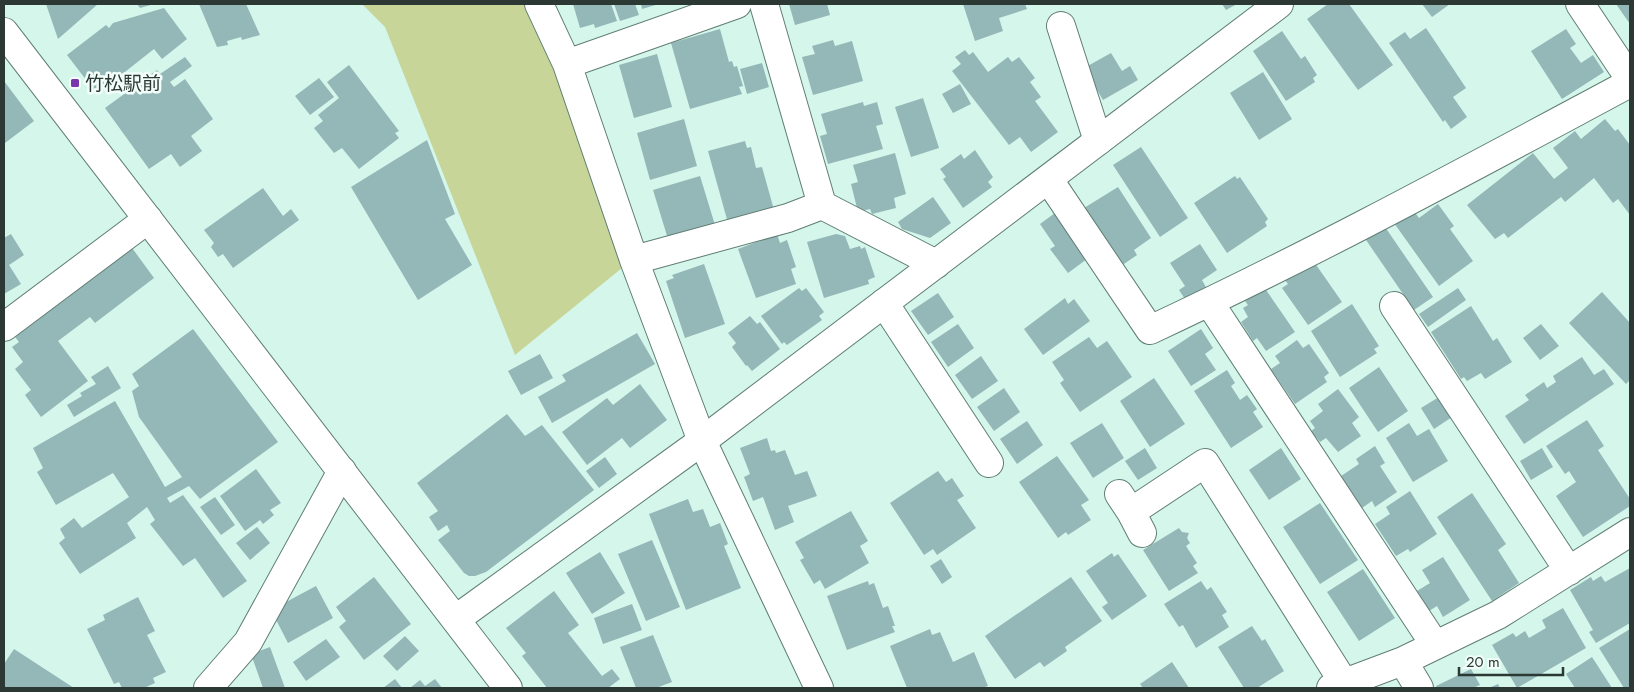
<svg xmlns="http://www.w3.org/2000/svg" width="1634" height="692" font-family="Jost,'Noto Sans JP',sans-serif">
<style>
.green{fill:#c7d598}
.building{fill:#94b7b8}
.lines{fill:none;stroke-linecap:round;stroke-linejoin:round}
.street-casing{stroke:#607e74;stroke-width:30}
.secondary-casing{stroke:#607e74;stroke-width:30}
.street{stroke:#fff;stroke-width:28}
.secondary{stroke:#fff;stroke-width:28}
.poi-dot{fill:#7837ac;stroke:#f1fefa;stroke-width:2}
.labels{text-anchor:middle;stroke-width:5;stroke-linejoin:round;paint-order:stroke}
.poi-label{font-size:19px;fill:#2b3833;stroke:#f1fefa;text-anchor:start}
</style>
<rect width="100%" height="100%" fill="#d5f6eb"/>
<!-- green -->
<path class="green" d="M362,4H528L554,67L622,268L515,355L385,27Z"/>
<!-- building -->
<path class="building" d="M46,4H98L58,39Z
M137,4H154L140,8Z
M199,4H246L260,35L242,40L241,37L227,41L228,45L217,47Z
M573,4H611L617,21L595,28L594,24L580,28Z
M614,4H635L639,15L620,21Z
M641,4H659L642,9Z
M789,4H827L830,15L795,25Z
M963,4H1025L1027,9L999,18L1003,31L975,41Z
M1222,4H1237L1226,10Z
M1328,4H1349L1393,65L1358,90L1307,19Z
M1422,4H1450L1432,17Z
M1616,4H1630V24Z
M164,8L187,39L162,59L154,49L97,94L67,55L106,25L109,28L113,23Z
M1426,28L1466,88L1453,97L1467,117L1451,129L1445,120L1443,122L1389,43L1405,32L1410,39Z
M720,29L729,62L732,61L734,67L737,66L743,86L739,87L742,94L690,109L671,43Z
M1566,29L1576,44L1570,48L1581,63L1593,55L1604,72L1562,99L1531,51Z
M1282,31L1301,59L1305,56L1317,75L1313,78L1315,82L1286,101L1253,51Z
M833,40L835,46L852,41L863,81L813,95L802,57L815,54L812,46Z
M965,50L969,55L973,52L988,72L1008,57L1012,62L1019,57L1035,78L1030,82L1041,97L1035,101L1058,132L1031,152L1020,137L1009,145L952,71L961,64L955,57Z
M1111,53L1122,71L1130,66L1138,80L1103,100L1084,68Z
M657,54L672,107L634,118L619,65Z
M185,57L192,66L170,82L174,87L185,79L213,119L191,136L202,151L180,167L171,154L149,169L105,108L157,70L160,74Z
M762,63L769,87L747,94L740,69Z
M349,65L399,131L395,133L399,138L359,169L342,148L334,153L314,128L323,121L318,115L339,98L327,82Z
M1263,72L1292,119L1259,140L1230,93Z
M319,78L334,97L310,115L295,96Z
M4,81L34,121L5,143L4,141Z
M960,84L971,104L953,113L942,94Z
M923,98L939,148L911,157L895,107Z
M863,102L864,106L877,102L883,124L876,126L883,149L828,164L820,136L827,134L821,114Z
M684,119L697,166L650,180L637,133Z
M1605,119L1615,131L1618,129L1630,145V215L1618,199L1613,203L1594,178L1565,202L1561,197L1508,238L1504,233L1495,239L1467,205L1533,153L1554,179L1568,168L1553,148L1575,131L1581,139Z
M427,140L455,214L445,219L472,265L418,300L351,187Z
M745,141L747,148L751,147L756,168L762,167L774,210L728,223L708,151Z
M1141,147L1188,218L1160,237L1113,165Z
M975,150L993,177L988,182L992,187L963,208L943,179L946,177L940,169L961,154L964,159Z
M895,153L906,194L894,198L896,208L872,214L870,209L858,212L851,184L858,182L853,165Z
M700,176L715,225L668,239L653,190Z
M1235,176L1237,179L1240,177L1268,219L1265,222L1267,226L1227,253L1194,203Z
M1118,187L1151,238L1134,250L1137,255L1121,266L1084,208Z
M263,188L283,216L291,209L299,220L233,268L223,254L218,257L211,247L214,243L204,230Z
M933,197L951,223L930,238L902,229L898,222Z
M1438,204L1454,226L1450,229L1473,261L1439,286L1394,223L1413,210L1419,218Z
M1055,213L1087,259L1068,273L1050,249L1055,246L1040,224Z
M1383,224L1433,297L1414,310L1364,237Z
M11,234L24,255L9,265L21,284L4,294V238Z
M777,234L780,243L787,240L796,267L791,269L796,284L756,298L738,249Z
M836,234L845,236L850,249L860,246L861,249L865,247L875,277L868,280L869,284L824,298L807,242Z
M127,241L154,278L95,323L90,317L58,341L88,381L41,417L25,395L31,390L15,369L23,362L12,347L19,342L12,333Z
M1200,244L1217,270L1202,280L1207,289L1187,302L1179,290L1185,286L1170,263Z
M1312,259L1342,302L1308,325L1282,288L1288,284L1284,279Z
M704,264L725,324L685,338L666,281L674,278L672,275Z
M1264,287L1295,332L1266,351L1257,338L1253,341L1241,322L1248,317L1243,308L1248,305L1245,301Z
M799,288L802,291L806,288L824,312L819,316L822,320L787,345L784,342L782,344L761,316Z
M1458,288L1466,300L1428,327L1419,314Z
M1602,292L1630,323V380L1626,384L1569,323Z
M938,293L954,317L928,335L911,311Z
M1065,298L1068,304L1074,299L1090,321L1043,355L1024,329Z
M1352,304L1379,346L1374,349L1377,353L1340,377L1311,331Z
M1471,306L1493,341L1497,338L1512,362L1485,379L1481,373L1467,381L1464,377L1461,379L1431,332Z
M750,316L757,324L760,322L780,349L752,371L747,365L746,366L732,347L736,343L728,333Z
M958,324L974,348L948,367L931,342Z
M1541,324L1559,346L1540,360L1523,338Z
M193,329L278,442L200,499L189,486L167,498L170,503L183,495L247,581L223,598L195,558L183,566L150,524L155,520L147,507L127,523L136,538L80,574L59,543L65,538L60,529L74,518L82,528L129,497L113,473L56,505L37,472L43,468L33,448L115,401L165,487L182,477L139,417L132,391L139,386L132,374Z
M1201,329L1213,348L1205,354L1216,370L1191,386L1168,351Z
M637,333L655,364L552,423L538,397L566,381L562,375Z
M1089,337L1097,348L1107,341L1132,377L1080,412L1060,383L1064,380L1052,362Z
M1297,340L1303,348L1309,344L1329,373L1324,377L1327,382L1295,404L1271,369L1280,363L1275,356Z
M540,354L553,378L521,395L508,371Z
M981,356L998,381L972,399L955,375Z
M1582,357L1594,375L1604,369L1614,384L1524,444L1505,416L1529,400L1525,395L1544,382L1547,388L1556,382L1553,376Z
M108,366L121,388L74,417L67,405L82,396L80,393L96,384L91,377Z
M1379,367L1408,411L1378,432L1349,388Z
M1227,370L1235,383L1231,386L1240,400L1247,395L1257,409L1253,412L1263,427L1231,448L1194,391Z
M1154,378L1185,424L1150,447L1120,401Z
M640,384L667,420L630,448L622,438L587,465L562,432L607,398L613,405Z
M1004,388L1020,412L994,431L977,407Z
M1338,389L1359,417L1352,423L1361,436L1338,452L1326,438L1320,442L1311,431L1315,428L1310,421L1323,411L1318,404Z
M1439,397L1452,417L1434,429L1421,408Z
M507,414L525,436L542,425L594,490L486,572L475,576H469L464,573L438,540L450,531L447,525L438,531L429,517L438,511L417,483Z
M1587,420L1604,446L1598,450L1630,499V506L1583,537L1556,496L1576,482L1569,471L1565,474L1546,446Z
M1027,421L1043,445L1017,464L1000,439Z
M1102,423L1124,458L1093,478L1070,443Z
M1409,423L1417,436L1429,429L1448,461L1413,482L1386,438Z
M767,438L771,451L775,450L776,453L785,450L795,475L807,471L817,496L788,506L794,522L775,530L763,497L753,501L744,477L750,474L740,448Z
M1375,446L1385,463L1380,466L1397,492L1375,507L1372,501L1362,508L1341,476L1359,464L1356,459Z
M1145,448L1157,468L1138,480L1125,461Z
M1281,448L1301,479L1269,500L1249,470Z
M1542,448L1553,467L1531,480L1520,461Z
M1057,456L1089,500L1081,505L1091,520L1068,535L1066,532L1058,538L1019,482Z
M605,457L617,474L599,488L586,471Z
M256,469L281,503L270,510L274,515L263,524L260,520L245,531L220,496Z
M938,471L946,482L952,478L964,496L957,500L976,528L937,555L933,549L924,555L890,503Z
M1410,491L1437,534L1410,552L1408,549L1396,556L1375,524L1390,514L1386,507Z
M1472,493L1506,544L1498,550L1519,583L1492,601L1437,517Z
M215,497L235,525L221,535L200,507Z
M688,499L693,512L703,509L710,527L720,523L728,544L724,546L741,588L686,610L649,514Z
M1320,503L1358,560L1320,584L1283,527Z
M851,511L868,541L860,546L869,563L825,589L820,580L814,584L800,560L804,558L795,542Z
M257,527L270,543L250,560L236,543Z
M1179,528L1182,532L1189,533L1187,538L1190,543L1186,546L1197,563L1193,566L1198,573L1169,591L1143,550Z
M652,540L680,607L646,621L618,554Z
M600,552L625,593L592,614L566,573Z
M1112,553L1114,557L1118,554L1147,596L1112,620L1102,607L1108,603L1086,571Z
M1443,557L1470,600L1443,617L1437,606L1429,611L1417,591L1430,583L1422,570Z
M941,559L952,577L942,584L930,566Z
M1630,568V623L1596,643L1589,632L1593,630L1570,590L1591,577L1593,581L1601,576L1605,582Z
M1363,569L1395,618L1359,641L1327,592Z
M374,577L411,624L364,660L339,627L346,621L336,607Z
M1071,577L1102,621L1065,647L1067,651L1044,667L1040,662L1015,679L985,636Z
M868,581L869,585L874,583L883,608L888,606L895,626H892L895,632L847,650L827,596Z
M1201,581L1207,590L1211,587L1227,612L1222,615L1229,627L1196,648L1183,625L1179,627L1164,604Z
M316,586L333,618L288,643L271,610Z
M554,591L579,625L568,633L602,676L612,669L620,679L608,688H547L522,656L526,653L506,628Z
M138,597L155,631L147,635L166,672L153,678L155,683L144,688H122L119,682L114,684L87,629L105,620L103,615Z
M632,604L642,630L603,644L594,618Z
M1563,608L1586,648L1517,688L1492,645L1513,633L1516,637L1525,631L1529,638L1546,628L1542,620Z
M1252,626L1262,641L1265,639L1284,671L1257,688H1244L1218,647Z
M930,629L932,635L940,632L953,662L974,652L988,686L982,688H907L890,646Z
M1630,629V688H1624L1599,648Z
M653,635L672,682L656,688H636L620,647Z
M405,636L419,651L397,671L383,656Z
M326,639L340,657L306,681L293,662Z
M270,647L285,688H263L251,654Z
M14,649L74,688H4V664Z
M1592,657L1612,688H1575L1566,674Z
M1172,662L1189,688H1143L1140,684Z
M1471,669L1480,685L1473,688H1437L1436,686Z
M395,679L402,688H383Z
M435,679L442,688H410L420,680L425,686Z
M1498,684L1500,688H1489Z"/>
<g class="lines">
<!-- street casing -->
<g class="street-casing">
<path id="street" d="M539,4L567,64L634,260L702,441L819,688
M764,4L822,205
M1580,4L1630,79
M1061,26L1098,141
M567,64L737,4
M1049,180L1150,330C1313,254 1471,168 1630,83
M634,260L788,218L822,205L936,264
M1209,302L1435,645
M884,303L989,463
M1394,306L1569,571
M4,327L148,219
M1119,494L1131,512L1205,463L1344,683
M1131,512L1142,533
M1403,661L1419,688
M208,688L248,642L342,471
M1331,688L1403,661L1498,615L1630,532"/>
</g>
<!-- secondary casing -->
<g class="secondary-casing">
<path id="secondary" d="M4,32L508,688
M456,619L702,441L1279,4"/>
</g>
<!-- street -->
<use href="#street" class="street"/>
<!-- secondary -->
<use href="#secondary" class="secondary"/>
</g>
<!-- markers -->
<rect class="poi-dot" x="70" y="78" width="10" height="10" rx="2.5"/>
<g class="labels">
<!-- poi labels -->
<g class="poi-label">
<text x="85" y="90">竹松駅前</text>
</g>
</g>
<!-- border -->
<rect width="1634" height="692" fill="none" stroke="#2b3833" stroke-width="10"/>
<!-- scale -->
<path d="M1459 667v8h104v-8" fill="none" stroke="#2b3833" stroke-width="2.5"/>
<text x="1466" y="667" font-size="15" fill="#2b3833" stroke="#f1fefa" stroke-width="4" paint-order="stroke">20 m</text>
</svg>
